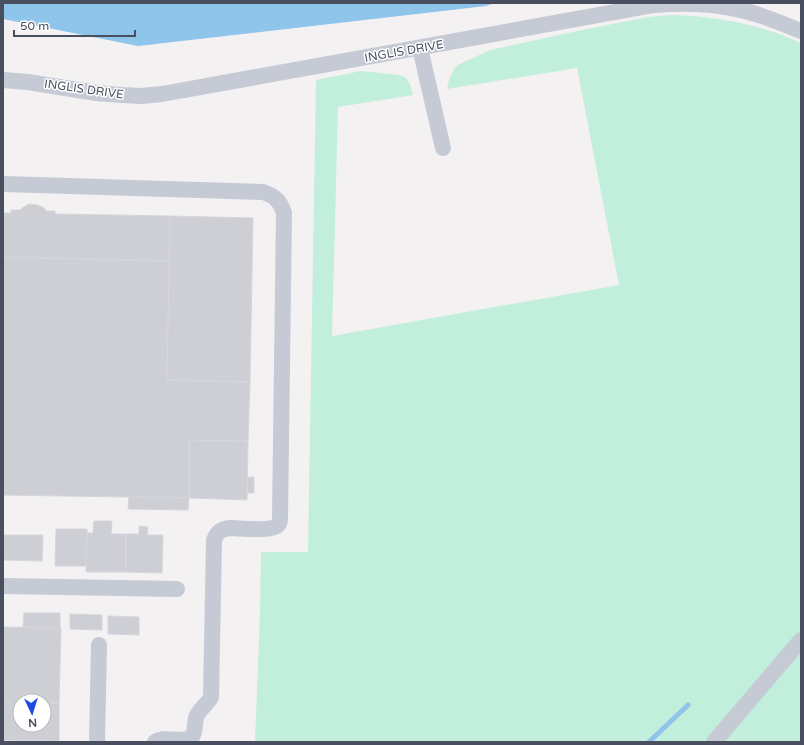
<svg xmlns="http://www.w3.org/2000/svg" width="804" height="745" font-family="'Varela Round',sans-serif">
<style>
.green{fill:#c1efdc}
.water{fill:#8fc4eb}
.lines{fill:none;stroke-linecap:round;stroke-linejoin:round}
.stream{stroke:#8fc4eb;stroke-width:5}
.building{fill:#cecfd5;stroke:#d5d5dc}
.minor{stroke:#c5cad5;stroke-width:16}
.labels{text-anchor:middle;stroke-width:3;stroke-linejoin:round;paint-order:stroke}
.street-label{font-size:12px;fill:#494f5e;stroke:#fff}
</style>
<rect width="100%" height="100%" fill="#f3f1f1"/>
<!-- green -->
<path class="green" d="M672,15C717,16 761,25 801,43V631L707,742H255L260,614L261,552H308L316,80L361,71L399,75L406,78L410,84L413,95L338,107L332,336L619,285L577,68L447,89C449,80 451,71 458,65L490,50L592,28L649,17Z
M801,650V742H722Z"/>
<!-- water -->
<path class="water" d="M3,3H494L486,6L138,46L3,19Z"/>
<g class="lines">
<!-- stream -->
<path class="stream" d="M649,742L688,705"/>
</g>
<!-- building -->
<path class="building" d="M29,204L37,205L44,208L46,211H55V214L170,216L169,261L3,257V213H11V210H20L22,208Z
M170,216L253,218L250,382L167,380Z
M3,257L169,261L167,380L250,382L248,441L189,440V498L3,495Z
M189,440L248,441L247,500L189,498Z
M248,477H254V493H247Z
M129,497L189,498L188,510L128,509Z
M94,521H112L111,534H126V572H86L87,533H93Z
M139,526L148,527L147,535H163L162,573L126,572V534H139Z
M56,529H87L86,566H55Z
M3,535H43L42,561L3,560Z
M24,613H60V628L23,627Z
M70,614L102,615V630L70,629Z
M108,616L139,617V635L108,634Z
M3,627L61,628L59,703H44V701H20V703L3,702Z
M3,702L20,703V725H44V703H59V741L3,740Z"/>
<g class="lines">
<!-- minor -->
<path class="minor" d="M420,48L443,148
M3,80L28,82L96,93L122,95L141,96L162,94L654,5C679,3 705,3 731,8C755,12 778,22 801,31
M3,184L263,192C275,196 280,201 284,213L280,519C280,521 280,523 278,525C272,532 239,528 230,528C221,529 217,532 214,540L211,697C207,705 198,710 196,718C194,725 196,731 192,737C181,744 166,735 155,742
M3,586L177,589
M97,742L99,645
M714,742L801,640"/>
</g>
<g class="labels">
<!-- street labels -->
<g class="street-label">
<text transform="translate(404 51) rotate(-10)" y="4">INGLIS DRIVE</text>
<text transform="translate(84 89) rotate(8)" y="4">INGLIS DRIVE</text>
</g>
</g>
<!-- border -->
<rect width="804" height="745" fill="none" stroke="#494f5e" stroke-width="8"/>
<!-- north arrow -->
<g transform="translate(32 713) rotate(176)"><circle r="19" fill="#ffffff" stroke="#b6b9bf"/>
<path d="M0-3L7 15L0 10L-7 15Z" fill="#1d4ae0"/>
<text y="-6" font-size="11" font-weight="bold" text-anchor="middle" fill="#494f5e">N</text>
</g>
<!-- scale -->
<path d="M14 30v6h121v-6" fill="none" stroke="#494f5e" stroke-width="2"/>
<text x="20" y="30" font-size="12" fill="#494f5e" stroke="#ffffff" stroke-width="3" paint-order="stroke">50 m</text>
</svg>
